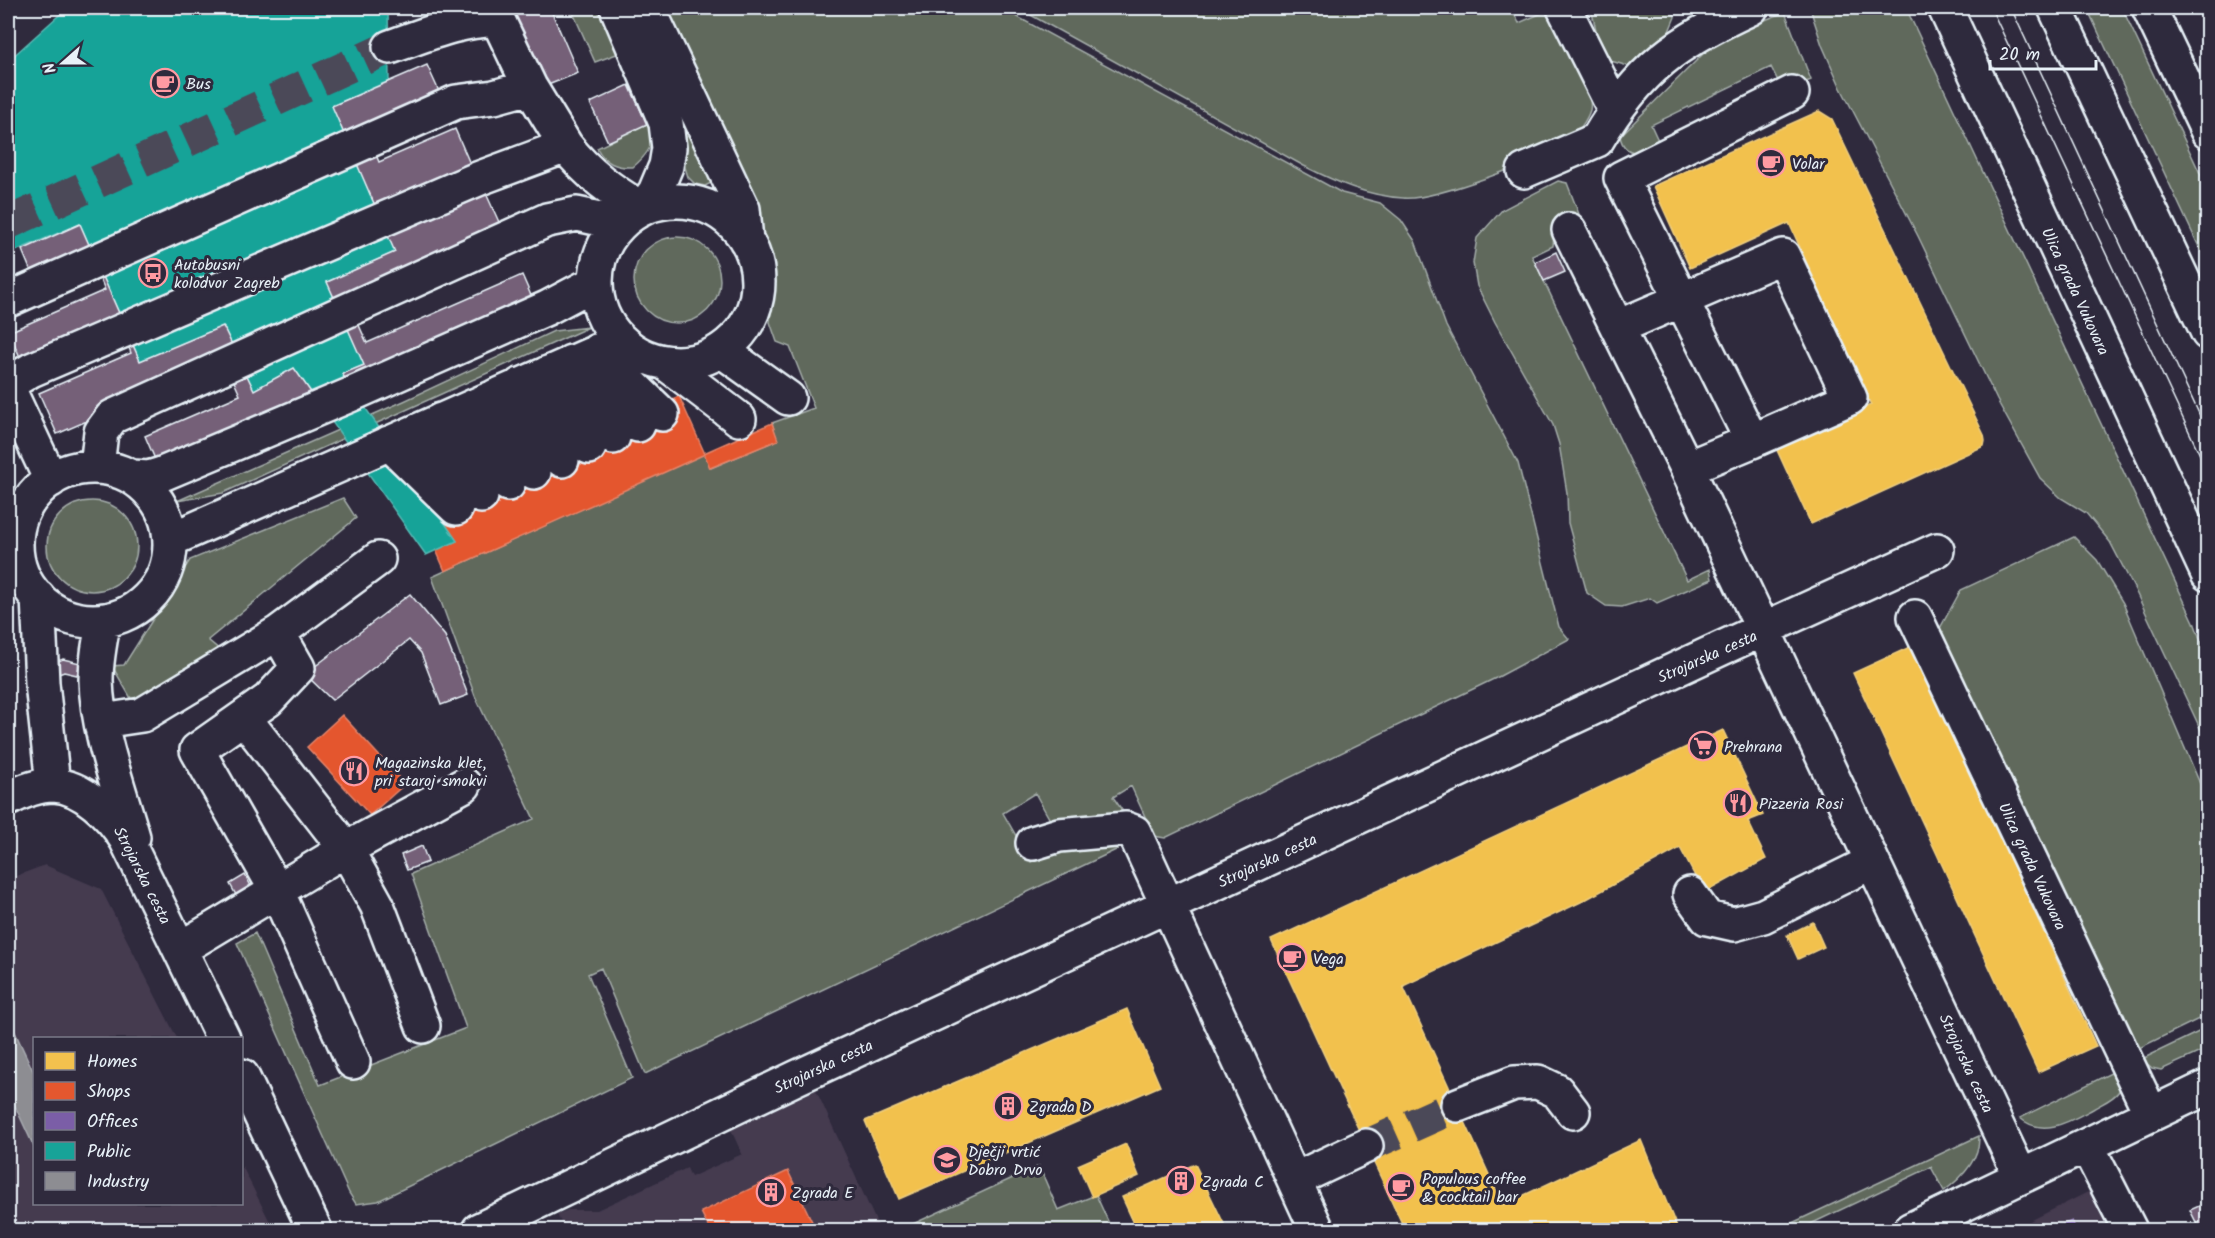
<svg xmlns="http://www.w3.org/2000/svg" width="2215" height="1238" font-family="Kalam,sans-serif">
<style>
.built{fill:#443a4f}
.green{fill:#61695c;stroke:#a4adaa;stroke-width:1.5}
.homes{fill:#f2c14e;stroke:#efcf81;stroke-width:1.5}
.shops{fill:#e4572e;stroke:#e5856b;stroke-width:1.5}
.offices{fill:#7b5ea7;stroke:#9c8abf;stroke-width:1.5}
.public{fill:#17a398;stroke:#56bab5;stroke-width:1.5}
.industry{fill:#8d8d92;stroke:#a8abb1;stroke-width:1.5}
.building{fill:#756178;stroke:#e8f1f8;stroke-width:1.5}
.lines{fill:none;stroke-linecap:round;stroke-linejoin:round}
.minor-tunnel{stroke:#4b4859;stroke-width:33;stroke-dasharray:33 16;stroke-linecap:butt}
.minor-casing{stroke:#e8f1f8;stroke-width:38}
.major-casing{stroke:#e8f1f8;stroke-width:38}
.minor{stroke:#2f2a3d;stroke-width:33}
.major{stroke:#2f2a3d;stroke-width:33}
.tram{stroke:#e8f1f8;stroke-width:1.5}
.labels{text-anchor:middle;stroke-width:6;stroke-linejoin:round;paint-order:stroke}
.poi-label{font-size:16px;fill:#e8f1f8;stroke:#2f2a3d;text-anchor:start}
.street-label{font-size:16px;fill:#e8f1f8;stroke:#2f2a3d}
</style>
<rect width="100%" height="100%" fill="#2f2a3d"/>
<filter id="ink" filterUnits="userSpaceOnUse"><feTurbulence type="fractalNoise" baseFrequency=".0167" numOctaves="2"/><feDisplacementMap in="SourceGraphic" scale="12" xChannelSelector="R" yChannelSelector="G"/><feConvolveMatrix kernelMatrix="1 2 1 2 8 2 1 2 1" color-interpolation-filters="sRGB"/></filter>
<g filter="url(#ink)">
<!-- built -->
<path class="built" d="M45,865L101,889L177,1038H34V1204H242V1166L274,1230H8V879Z
M816,1090L880,1230H564L557,1214L568,1210H597L687,1168L691,1177L742,1154L731,1130Z
M2124,1174L2149,1230H2012Z"/>
<!-- green -->
<path class="green" d="M571,8H602L622,52L595,62Z
M637,8L711,173V183L705,186L695,184L688,177Z
M665,8H840L841,10H848L852,8H1001L1342,193L1380,203L1401,220L1415,241L1446,326L1518,463L1559,627L1569,639L1500,676L1165,838L1154,836L1131,786L1113,797L1126,816L1054,827L1035,793L1003,813L1031,862L1063,847L1117,845L1118,849L645,1074L601,968L588,974L632,1078L378,1201L356,1204L349,1193L237,943L255,933L320,1085L466,1028L411,874L534,819L475,696L432,577L704,453L711,468L777,440L772,423L814,408L790,347L777,342L770,322L775,278L773,256Z
M1018,8H1511L1519,23L1551,9C1561,29 1595,91 1590,110C1587,120 1577,134 1569,140C1545,159 1433,201 1403,198C1367,196 1336,182 1304,166Z
M1591,8H1673L1675,17L1667,36L1640,64L1628,66L1611,61L1598,39Z
M1810,8H1906L2194,622L2207,658V743L2135,590L2110,542L2086,513L2061,498L2040,478L1997,400L1918,236L1841,88L1822,45Z
M2087,8H2122L2207,188V264Z
M1785,12L1811,80L1783,91L1771,67L1651,125L1662,149C1646,153 1624,159 1620,136L1705,52L1730,34Z
M647,124C660,140 645,157 633,167C616,168 605,163 597,148Z
M1558,181L1567,183L1582,222L1554,234L1553,246L1532,256L1687,580L1710,569L1712,579L1657,603L1650,598L1622,607L1606,606L1587,593L1568,523L1567,493L1559,444L1553,425L1495,322L1477,286L1473,263L1477,238L1502,210Z
M634 280a43 43 0 1 1 86 0a43 43 0 1 1-86 0Z
M589,327L223,493L177,501L404,401L554,331Z
M343,498L356,518L208,640L227,656L139,712L112,666L124,665L190,560Z
M47 546a45 45 0 1 1 90 0a45 45 0 1 1-90 0Z
M2074,537L2097,560L2123,603L2207,800V1015L2131,1052L1939,630L1961,590Z
M2207,1028V1049L2161,1070L2152,1068L2142,1059Z
M2121,1068C2121,1075 2124,1084 2119,1091C2114,1099 2101,1104 2093,1109C2070,1121 2043,1138 2020,1118Z
M1979,1136C1980,1160 1962,1178 1944,1191L1931,1167L1798,1230H1777Z
M1039,1166L1058,1210L1096,1195L1112,1230H900Z"/>
<!-- homes -->
<path class="homes" d="M1819,111L1832,119L1984,435L1985,441L1984,446L1811,524L1776,448L1871,405L1789,223L1690,268L1653,186Z
M1912,646L2096,1046L2038,1072L1853,673Z
M1723,730L1763,815L1748,821L1766,859L1704,893L1680,848L1583,901L1403,986L1503,1205L1641,1140L1678,1230H1405L1271,940Z
M1813,922L1824,947L1798,959L1787,935Z
M1127,1009L1160,1086L899,1199L865,1121Z
M1126,1144L1139,1176L1092,1197L1078,1165Z
M1195,1164L1227,1230H1137L1122,1197Z"/>
<!-- shops -->
<path class="shops" d="M679,396L705,454L445,571L436,550L457,541L434,507Z
M772,423L778,440L710,468L704,453Z
M342,715L405,784L370,815L307,747Z
M788,1171L816,1230H710L701,1212Z"/>
<!-- offices -->
<path class="offices" d="M2072,1221L2076,1230H2050Z"/>
<!-- public -->
<path class="public" d="M67,8H388L389,81L332,106L395,252L327,282L364,365L342,374L457,541L426,555L294,368L254,390L223,326L140,361L80,224L8,254V61Z"/>
<!-- industry -->
<path class="industry" d="M8,1017L34,1073V1147L8,1091Z"/>
<!-- building -->
<path class="building" d="M509,8H550L578,73L543,87Z
M427,65L443,100L367,133L379,162L455,129L474,173L484,189L504,233L348,301L367,343L522,275L540,316L358,397L342,374L364,365L327,282L395,252L332,106Z
M629,85L647,124L608,142L590,103Z
M80,224L140,361L223,326L254,390L294,368L329,418L167,487L145,436L240,395L225,361L57,434L39,393L131,353L123,332L27,373L9,332L105,290L91,257L35,281L22,250Z
M1556,252L1565,272L1544,281L1535,262Z
M410,594L445,636L468,695L441,705L421,653L409,640L332,700L305,674Z
M63,659L80,663L77,675L64,672L51,677L47,666Z
M422,846L428,862L407,870L401,855Z
M245,875L251,886L236,895L230,884Z
M2208,1202V1230H2200L2190,1210Z"/>
<g class="lines">
<!-- minor-tunnel -->
<path class="minor-tunnel" d="M8,223L390,47
M1366,1146L1458,1105"/>
<!-- minor casing -->
<g class="minor-casing">
<path id="minor" d="M648,8L743,209L746,240
M1564,8L1615,110
M2149,8L2208,132
M390,47C425,35 460,19 498,20L530,87
M1597,140C1639,68 1677,42 1751,8
M1524,171L1597,140
M596 282a81 81 0 1 1 162 0a81 81 0 1 1-162 0Z
M1569,230L1687,468L2021,1177
M8,300L456,102L494,97L530,87L566,146
M1618,327L1783,256L1850,398L1752,441
M721,350L788,398
M597,351L662,414
M571,362L638,425
M668,365L739,419
M548,373L613,437
M8,384L31,370L480,178L566,146C588,174 612,191 642,209L655,192L666,166L669,148L666,123L617,8
M520,385L589,447
M8,388L51,480
M496,396L562,460
M468,409L534,472
M441,420L508,484
M416,432L481,496
M389,443L456,508
M97,467L101,432L112,417L547,220L577,214L609,221L623,219
M16 544a77 77 0 1 1 154 0a77 77 0 1 1-154 0Z
M1687,468L1752,441L1621,178L1792,93
M132,477L149,478L162,474L350,395L547,308L596,282
M170,540L619,342
M38,597L42,683L53,785
M1915,617L2151,1114
M104,620C100,640 96,659 96,680C97,730 119,788 133,837
M244,718L346,849L377,905L423,1026
M102,721L142,715L278,633
M8,799C21,792 37,785 53,785C83,786 112,816 126,839L223,1038
M1033,843L1059,835L1126,829L1134,832L1317,1230
M1690,894L1707,918L1734,924L1763,916L1872,862
M180,949L346,849L464,785
M353,1062L277,891L197,750L268,700L298,668L278,633L378,559
M242,1076L315,1230
M1458,1105L1514,1083L1538,1082L1557,1091L1573,1112
M2087,1146L2130,1230
M1294,1180L1366,1146
M479,1230L796,1078L1722,648L1937,550
M1910,1230L2208,1087"/>
</g>
<!-- major casing -->
<g class="major-casing">
<path id="major" d="M1945,8L2208,574
M2055,8L2208,333"/>
</g>
<!-- minor -->
<use href="#minor" class="minor"/>
<!-- major -->
<use href="#major" class="major"/>
<!-- tram -->
<path class="tram" d="M1991,8L2208,472
M2011,8L2208,433"/>
</g>
</g>
<!-- icons -->
<defs>
<g id="cafe-ring" transform="scale(1.5)"><circle r="9.5" fill="#2f2a3d" stroke="#ff9aa2" stroke-width="1.5"/><path d="M-5.5-4.5H6V0H3Q3 3.5 0 3.5H-2.5Q-5.5 3.5-5.5 0ZM3-3.2v2h1.7v-2ZM-6 4.5H4V6H-6Z" fill="#ff9aa2"/></g>
<g id="bus-ring" transform="scale(1.5)"><circle r="9.5" fill="#2f2a3d" stroke="#ff9aa2" stroke-width="1.5"/><path d="M-5-6H5V4H4V6H2V4H-2V6H-4V4H-5ZM-3.5-4V0h7V-4ZM-3.5 1.2v1.5H-2V1.2ZM2 1.2v1.5H3.5V1.2Z" fill="#ff9aa2"/></g>
<g id="supermarket-ring" transform="scale(1.5)"><circle r="9.5" fill="#2f2a3d" stroke="#ff9aa2" stroke-width="1.5"/><path d="M-6-5.5h2.5l.6 2H6L4.5 2H-2.5L-4.4-4H-6ZM-1.5 3.2a1.3 1.3 0 1 0 .1 0ZM3 3.2a1.3 1.3 0 1 0 .1 0Z" fill="#ff9aa2"/></g>
<g id="restaurant-ring" transform="scale(1.5)"><circle r="9.5" fill="#2f2a3d" stroke="#ff9aa2" stroke-width="1.5"/><path d="M-5-6h1v4h1v-4h1v4h1v-4h1v5L-1.5 .5V6h-2V.5L-5-1ZM5-6V6H3V1.5H1.5Q1.5-4 5-6Z" fill="#ff9aa2"/></g>
<g id="building-ring" transform="scale(1.5)"><circle r="9.5" fill="#2f2a3d" stroke="#ff9aa2" stroke-width="1.5"/><path d="M-4-6H4V6H1V3H-1V6H-4ZM-2.5-4.3h1.7v1.8h-1.7ZM.8-4.3h1.7v1.8H.8ZM-2.5-1h1.7V.8h-1.7ZM.8-1h1.7V.8H.8Z" fill="#ff9aa2"/></g>
<g id="school-ring" transform="scale(1.5)"><circle r="9.5" fill="#2f2a3d" stroke="#ff9aa2" stroke-width="1.5"/><path d="M0-5L7-2L0 1L-7-2ZM-4 1L0 2.5L4 1V4Q0 6-4 4Z" fill="#ff9aa2"/></g>
</defs>
<g fill-rule="evenodd">
<use href="#cafe-ring" x="165" y="83"/>
<use href="#cafe-ring" x="1771" y="163"/>
<use href="#bus-ring" x="153" y="273"/>
<use href="#supermarket-ring" x="1703" y="746"/>
<use href="#restaurant-ring" x="354" y="771"/>
<use href="#restaurant-ring" x="1738" y="803"/>
<use href="#cafe-ring" x="1292" y="958"/>
<use href="#building-ring" x="1008" y="1106"/>
<use href="#school-ring" x="947" y="1160"/>
<use href="#building-ring" x="1181" y="1181"/>
<use href="#cafe-ring" x="1401" y="1187"/>
<use href="#building-ring" x="771" y="1192"/>
</g>
<g class="labels">
<!-- poi labels -->
<g class="poi-label">
<text x="186" y="89">Bus</text>
<text x="1792" y="169">Volar</text>
<text x="174" y="270">Autobusni<tspan x="174" dy="18">kolodvor Zagreb</tspan></text>
<text x="1724" y="752">Prehrana</text>
<text x="375" y="768">Magazinska klet,<tspan x="375" dy="18">pri staroj smokvi</tspan></text>
<text x="1759" y="809">Pizzeria Rosi</text>
<text x="1313" y="964">Vega</text>
<text x="1029" y="1112">Zgrada D</text>
<text x="968" y="1157">Dječji vrtić<tspan x="968" dy="18">Dobro Drvo</tspan></text>
<text x="1422" y="1184">Populous coffee<tspan x="1422" dy="18">&amp; cocktail bar</tspan></text>
<text x="1202" y="1187">Zgrada C</text>
<text x="792" y="1198">Zgrada E</text>
</g>
<!-- street labels -->
<g class="street-label">
<text transform="translate(2076 291) rotate(65)" y="6">Ulica grada Vukovara</text>
<text transform="translate(1707 656) rotate(-24)" y="6">Strojarska cesta</text>
<text transform="translate(1267 860) rotate(-25)" y="6">Strojarska cesta</text>
<text transform="translate(2033 866) rotate(65)" y="6">Ulica grada Vukovara</text>
<text transform="translate(143 875) rotate(63)" y="6">Strojarska cesta</text>
<text transform="translate(1967 1063) rotate(65)" y="6">Strojarska cesta</text>
<text transform="translate(823 1066) rotate(-25)" y="6">Strojarska cesta</text>
</g>
</g>
<!-- margin -->
<rect width="2215" height="1238" fill="none" stroke="#2f2a3d" stroke-width="30"/>
<rect x="15" y="15" width="2185" height="1208" fill="none" stroke="#e8f1f8" stroke-width="2" filter="url(#ink)"/>
<!-- legend -->
<rect x="33" y="1037" width="210" height="168" fill="#2f2a3d" stroke="#797a88" stroke-width="1.5"/>
<rect x="45" y="1052" width="30" height="18" fill="#f2c14e" stroke="#797a88" stroke-width="1.5"/>
<text x="87" y="1067" font-size="18" fill="#e8f1f8">Homes</text>
<rect x="45" y="1082" width="30" height="18" fill="#e4572e" stroke="#797a88" stroke-width="1.5"/>
<text x="87" y="1097" font-size="18" fill="#e8f1f8">Shops</text>
<rect x="45" y="1112" width="30" height="18" fill="#7b5ea7" stroke="#797a88" stroke-width="1.5"/>
<text x="87" y="1127" font-size="18" fill="#e8f1f8">Offices</text>
<rect x="45" y="1142" width="30" height="18" fill="#17a398" stroke="#797a88" stroke-width="1.5"/>
<text x="87" y="1157" font-size="18" fill="#e8f1f8">Public</text>
<rect x="45" y="1172" width="30" height="18" fill="#8d8d92" stroke="#797a88" stroke-width="1.5"/>
<text x="87" y="1187" font-size="18" fill="#e8f1f8">Industry</text>
<!-- north arrow -->
<g transform="translate(63 63) rotate(249)" stroke="#2f2a3d" stroke-width="4.5" paint-order="stroke">
<path d="M0-4.5L10 22L0 15L-10 22Z" fill="#e8f1f8"/>
<text y="-9" font-size="16" font-weight="bold" text-anchor="middle" fill="#e8f1f8">N</text>
</g>
<!-- scale -->
<path d="M1990 60v9h106v-9" fill="none" stroke="#e8f1f8" stroke-width="3"/>
<text x="1999" y="60" font-size="18" fill="#e8f1f8" stroke="#2f2a3d" stroke-width="4.5" paint-order="stroke">20 m</text>
</svg>
